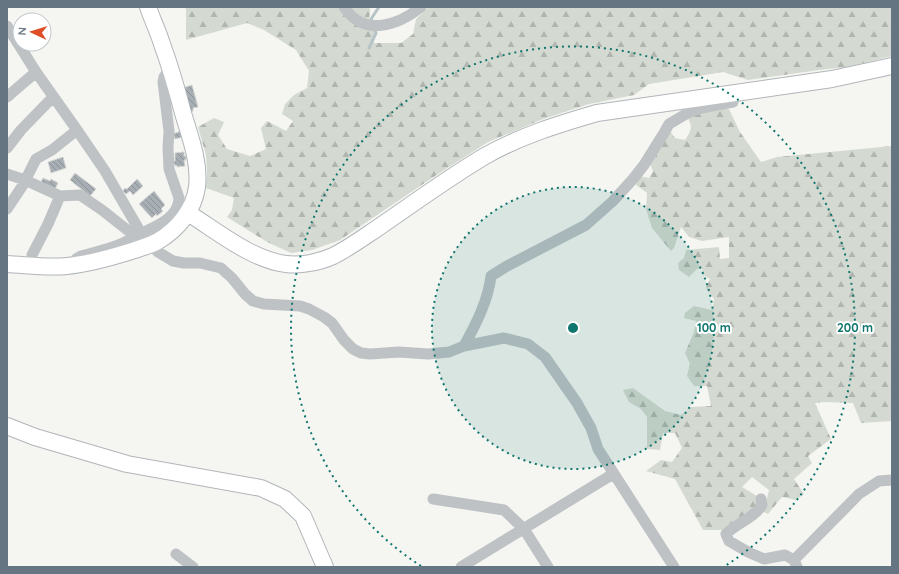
<svg xmlns="http://www.w3.org/2000/svg" width="899" height="574" font-family="Quicksand,sans-serif">
<style>
.forest{fill:url(#forest-firs)}
.lines{fill:none;stroke-linecap:round;stroke-linejoin:round}
.stream{stroke:#b6c3c7;stroke-width:3}
.building{fill:url(#building-back-hatch);stroke:#d6d6d4}
.secondary-casing{stroke:#b0b6ba;stroke-width:18}
.street{stroke:#bec2c5;stroke-width:11}
.secondary{stroke:#fff;stroke-width:16}
.ring{fill:none;stroke:#0f766e;stroke-width:2;stroke-dasharray:2 4}
.centre{fill:#0f766e;stroke:#fff;stroke-width:2}
.ring-label{font-size:12px;text-anchor:middle;font-weight:bold;fill:#0f766e;stroke:#fff;stroke-width:4;stroke-linejoin:round;paint-order:stroke}
</style>
<defs>
<pattern id="forest-firs" width="22" height="20" patternUnits="userSpaceOnUse"><rect width="22" height="20" fill="#d4dad1"/><path d="M5 1l3.5 6h-7zM16 11l3.5 6h-7z" fill="#b0b5af"/></pattern>
<pattern id="building-back-hatch" width="6" height="6" patternUnits="userSpaceOnUse"><rect width="6" height="6" fill="#a8afb4"/><path d="M-1 5l2 2M0 0l6 6M5-1l2 2" fill="none" stroke="#8c9398"/></pattern>
</defs>
<rect width="100%" height="100%" fill="#f5f5f1"/>
<!-- forest -->
<path class="forest" d="M185,7H341L374,29V43H401L413,34L416,19L429,7H892V56L847,67L819,70L748,80L723,72L649,84L634,95L589,104L543,119L488,142L438,174L340,240L312,250L291,253L267,242L227,217L232,210L234,198L206,188L207,173L206,155L198,127L214,118L224,122L218,135L227,149L250,156L266,149L261,128L267,121L286,131L293,121L282,114L285,104L294,95L307,88L309,71L296,50L264,30L247,23L186,40V9Z
M347,7H368L370,9L369,22Z
M721,108L729,109L740,132L761,162L777,157L892,146V421L861,423L853,403L824,402L815,403L831,439L808,456L812,463L794,479L804,494L796,500L782,497L768,514L764,512L769,490L752,477L742,487L757,496L758,503L755,510L724,530H703L675,479L646,471L661,460L672,462L682,448L675,433H663L660,450L647,449V417L641,409L629,402L623,390L633,388L665,411L681,415L691,407L711,406L707,386H694L687,376L690,364L685,353L694,332L696,321L684,318L685,313L694,306L712,310L714,299L706,288L710,279L703,275L702,269H697L689,277L679,270L678,263L684,258L686,250L719,247L720,259L729,258V237L702,241L689,237L681,227L674,248L671,251L652,228L646,209L647,193L636,185L639,176L649,178L653,171L649,161L669,130L675,138L685,140C691,131 693,128 688,118L703,110Z"/>
<g class="lines">
<!-- stream -->
<path class="stream" d="M373,23L371,19L379,7
M369,48L376,33L374,28"/>
</g>
<!-- building -->
<path class="building" d="M192,85L198,107L193,108V111L191,112L183,88Z
M181,131L183,137L175,139L173,134Z
M184,152V156H186V160H184L185,166L177,167V165L175,166V164H172L174,161H175V153Z
M63,157L66,168L51,173L48,162Z
M75,173L96,189L90,196L70,180Z
M43,178L50,181L51,179L58,183L55,189L41,182Z
M137,179L143,186L133,195L130,191L126,194L123,191L125,188L127,189Z
M154,191L165,205L161,209L163,211L157,216L156,214L152,218L139,204Z"/>
<g class="lines">
<!-- secondary casing -->
<g class="secondary-casing">
<path id="secondary" d="M188,213C217,231 252,260 286,264C301,266 320,262 333,256C349,248 364,237 379,227C414,203 448,178 485,156C520,136 559,124 597,113L832,79L892,66
M7,264C27,265 47,268 67,266C90,264 113,257 135,250C143,247 151,245 158,241C177,230 194,210 197,187C200,162 190,137 183,113C177,90 170,66 162,44C158,31 152,19 148,7
M7,426L35,437L127,464L261,488L285,499L303,516L325,567"/>
</g>
<!-- street -->
<path class="street" d="M344,7C364,37 397,26 421,7
M7,26L36,72L77,130L105,171L141,233
M7,97L36,72
M7,148L21,130L53,97
M7,174L25,180L60,196L80,195L102,210L135,236
M7,209L23,185L36,159L52,150L77,130
M151,245L158,252L173,261L184,263H200L221,268L232,278L245,294L253,301L264,304L300,306L309,309L324,317L332,323L337,330L344,340L353,349L361,353L370,354L399,352L428,354L449,352L464,346L504,338L528,344L545,357L577,403L591,428L598,449L674,567
M32,255L48,224L60,196
M77,264L76,259L81,256C95,252 110,249 123,243C129,240 136,236 142,233C157,226 179,217 179,198L169,169L168,148L169,131L163,82L164,77L170,68
M464,346C476,324 488,301 491,276L507,266L586,225L613,201L633,179L644,165L664,133L669,124L686,114L701,108L733,102L734,93
M433,499L504,510L524,529L548,567
M761,499L762,505C754,518 737,523 726,534L729,541L748,552L764,559L785,555L794,560
M176,554L193,567
M461,567L613,474
M797,567L794,560L859,494L879,481L892,480"/>
<!-- secondary -->
<use href="#secondary" class="secondary"/>
</g>
<!-- distance rings -->
<circle cx="573" cy="328" r="141" fill="#0f766e" fill-opacity=".12"/>
<g class="ring">
<circle cx="573" cy="328" r="141"/>
<path d="M421 566A282 282 0 1 1 725 566"/>
</g>
<circle cx="573" cy="328" r="6" class="centre"/>
<g class="ring-label">
<text x="714" y="332">100 m</text>
<text x="855" y="332">200 m</text>
</g>
<!-- border -->
<rect width="899" height="574" fill="none" stroke="#657682" stroke-width="16"/>
<!-- north arrow -->
<g transform="translate(32 32) rotate(274)"><circle r="19" fill="#ffffff" stroke="#c1c8cd"/>
<path d="M0-3L7 15L0 10L-7 15Z" fill="#de4f28"/>
<text y="-6" font-size="11" font-weight="bold" text-anchor="middle" fill="#657682">N</text>
</g>
</svg>
